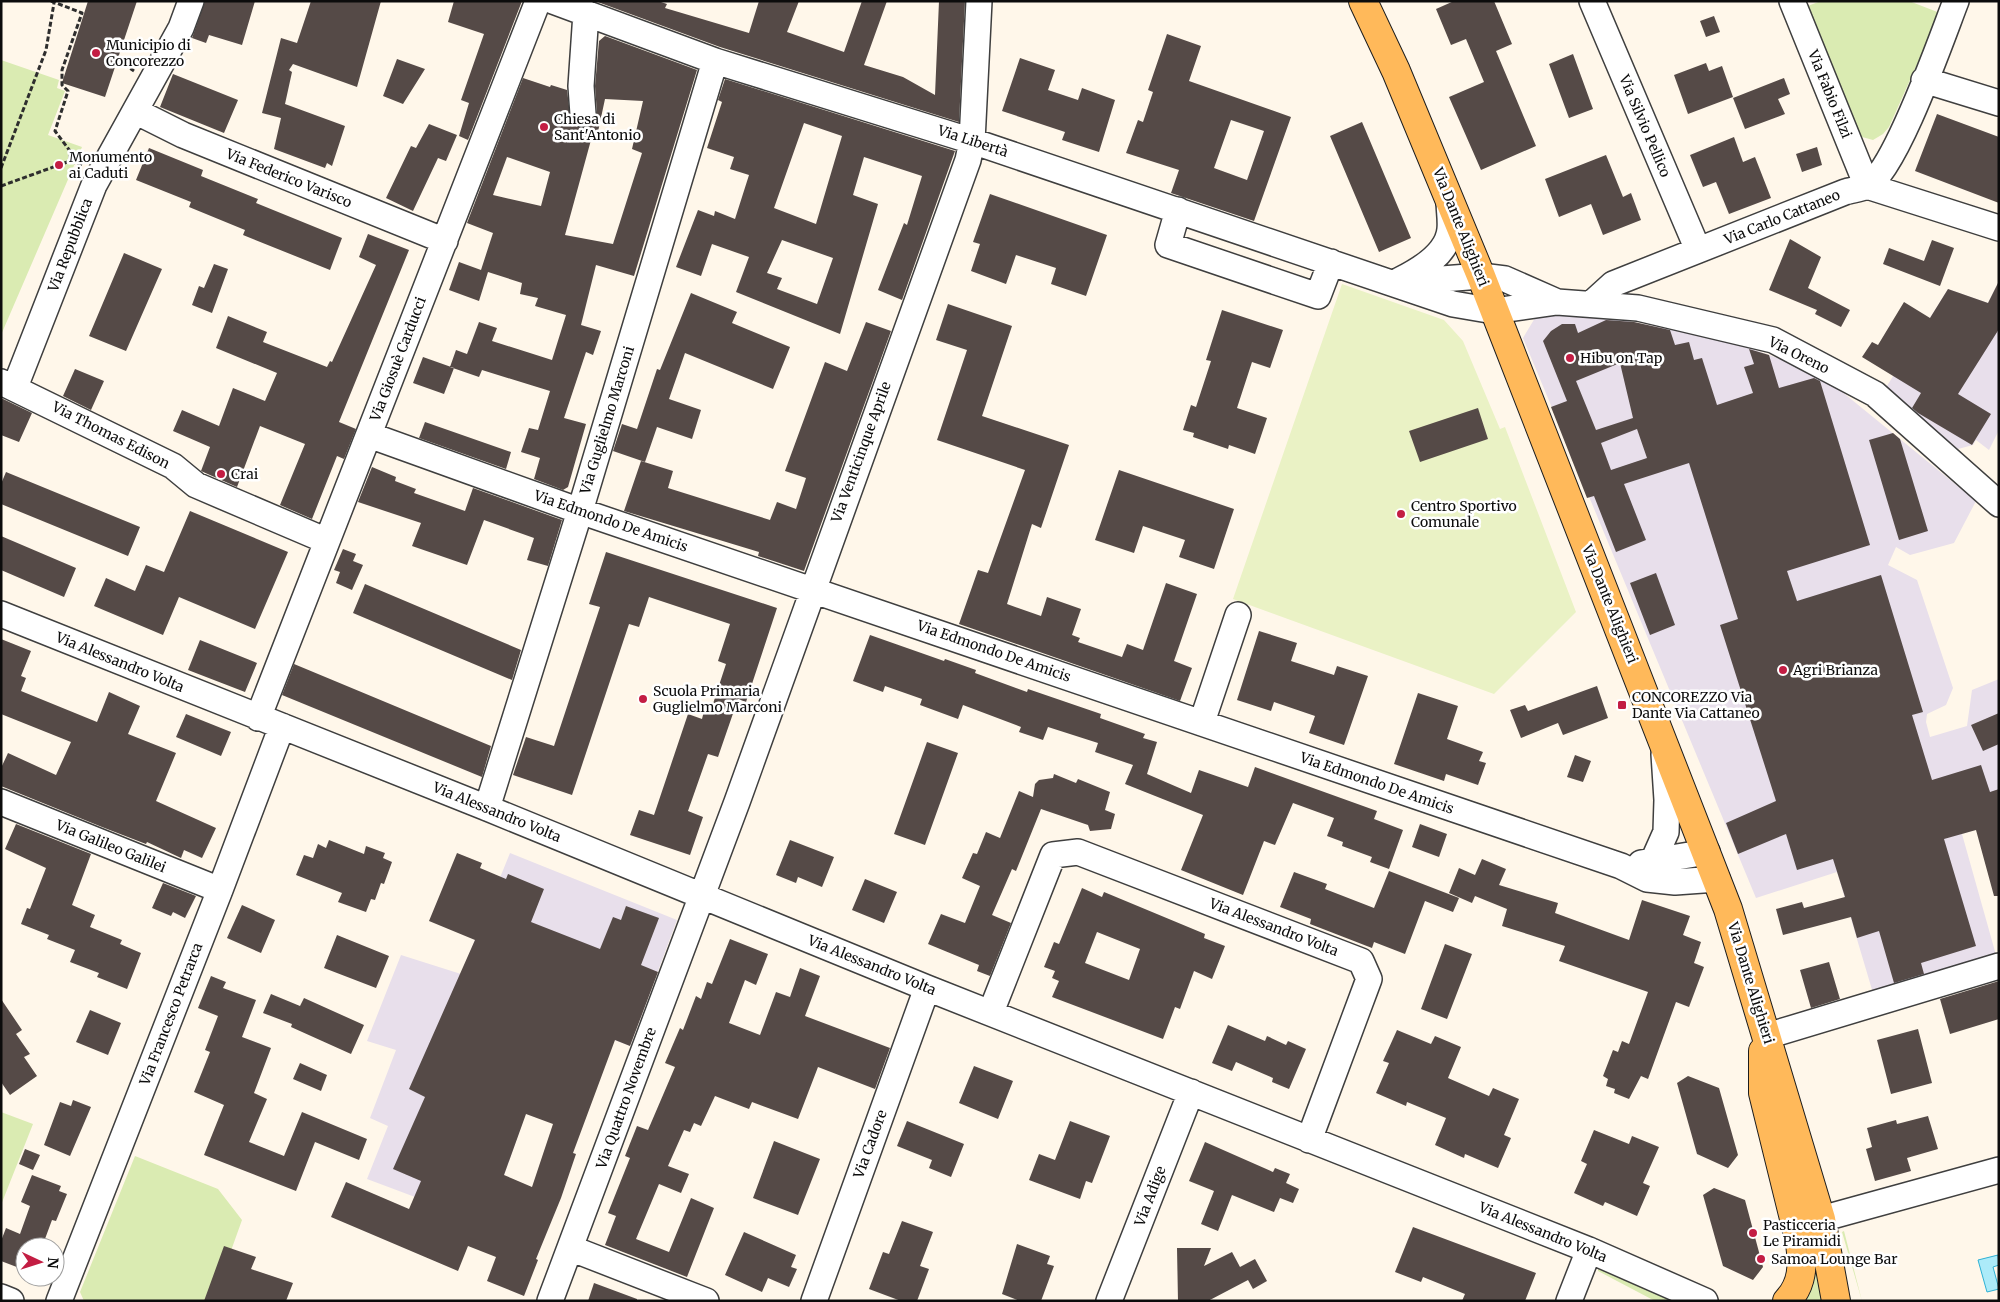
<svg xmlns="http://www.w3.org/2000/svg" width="2000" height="1302" font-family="Merriweather,serif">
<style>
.industrial{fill:#e8dfeb}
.green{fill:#daebb2}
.pitch{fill:#eaf2c5}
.water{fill:#acebf9;stroke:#2fb1d4}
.building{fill:#554a47;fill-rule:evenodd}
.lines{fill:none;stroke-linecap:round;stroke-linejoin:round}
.minor-casing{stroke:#3f3f3f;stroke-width:28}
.major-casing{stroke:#1d1d1d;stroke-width:30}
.path{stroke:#2e2e2e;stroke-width:3;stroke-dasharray:5 2.5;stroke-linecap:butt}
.minor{stroke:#fff;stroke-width:25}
.major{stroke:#ffb95a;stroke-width:28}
.poi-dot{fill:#c31d43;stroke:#fff;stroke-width:2}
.labels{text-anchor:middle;stroke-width:5;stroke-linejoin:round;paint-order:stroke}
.poi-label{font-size:14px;fill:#0c0c0c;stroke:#fff;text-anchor:start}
.street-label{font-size:14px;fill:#0c0c0c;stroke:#fff}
</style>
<rect width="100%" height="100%" fill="#fff7ea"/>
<!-- industrial -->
<path class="industrial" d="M1999,281V430L1989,450L1976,440L1973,445L1958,449L1885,389L1948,289L1988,303Z
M1538,313L1603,316L1733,342L1819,373L1976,501L1954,543L1910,555L1896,547L1888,565L1917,580L1953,688L1946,705L1927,714L1926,722L1930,737L1967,726L1972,690L1999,679V822L1962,834L1996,955L1873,993L1837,872L1756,898L1523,338Z
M510,853L677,920L630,1046L559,1019L487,1224L367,1179L388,1126L370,1118L396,1050L367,1041L401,955L461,974Z"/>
<!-- green -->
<path class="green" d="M1821,1H1909L1940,13L1889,127L1883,134L1873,140L1855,135L1805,7Z
M1,60L59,80L57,88L65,91L48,135L82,147L1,335Z
M1,1112L33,1124L1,1205Z
M135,1156L218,1189L242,1220L213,1301H84L80,1292Z
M1844,1231L1862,1301L1842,1232Z
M1601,1267L1673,1301H1655L1598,1271V1268Z
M1814,1271L1818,1275L1825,1301H1797Z"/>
<!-- pitch -->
<path class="pitch" d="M1342,284L1444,320L1463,341L1500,429L1505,427L1576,612L1494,694L1233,599Z"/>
<!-- water -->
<path class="water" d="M1998,1255L1999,1265L1993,1267L1999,1289L1987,1292L1978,1260Z"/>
<!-- building -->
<path class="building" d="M88,1H137L105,97L62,83Z
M205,1H255L242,45L209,35L206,43L192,38Z
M311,1H381L357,87L293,64L289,70L292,72L285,104L345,126L332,166L327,163L325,168L274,149L281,118L262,113L281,38L297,43Z
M454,1H522L468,140L459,136L469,103L461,100L484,34L448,22Z
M595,1H658L667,4L665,8L749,33L759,1H799L787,32L844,52L862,1H887L864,65L903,77L935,95L939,1H965L959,122L720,47Z
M1454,1H1494L1512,44L1496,51L1536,146L1481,170L1449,97L1484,82L1466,39L1451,45L1436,9Z
M1714,16L1720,32L1706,37L1700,21Z
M1167,34L1201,46L1189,81L1291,117L1254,221L1171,193L1179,170L1126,153L1138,120L1143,122L1153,92L1148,90ZM1231,120L1264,131L1247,180L1214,168Z
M605,36L697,70L634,276L596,265L581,325L601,331L593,355L586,352L564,418L586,424L568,487L563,490L534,479L540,458L521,452L529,428L538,430L550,391L482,370L479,377L450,367L456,350L467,354L479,322L497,328L492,341L552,360L566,315L535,306L538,298L520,294L522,283L488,272L479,301L449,290L459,262L481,270L493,233L467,223L523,78L550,87L551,85L567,90L571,122L577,127L591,126L596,121L597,113L595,86L599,41ZM605,99L643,101L632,149L642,153L613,244L565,235L591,140L596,141ZM507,157L550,172L541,206L493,195Z
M1573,54L1593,109L1569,118L1549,64Z
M1020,58L1055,70L1048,90L1078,100L1082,88L1115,100L1099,152L1062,140L1065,132L1002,111Z
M397,59L425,69L403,104L383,96Z
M1706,63L1709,71L1722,66L1733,97L1688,114L1674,75Z
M173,74L238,100L224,133L160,107Z
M1784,78L1790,94L1778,99L1785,114L1745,129L1733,98Z
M725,79L955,151L902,300L878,290L904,223L907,225L922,176L864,157L853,195L878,204L840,334L736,292L749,257L712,244L701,276L676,267L698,210L714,216L715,211L735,219L749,175L730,169L734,157L707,148L722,102L718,100ZM804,123L842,136L816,224L774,208ZM782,240L833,258L817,304L777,289L782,278L767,273Z
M1937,114L1999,137V203L1915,171Z
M1362,122L1411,238L1379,252L1330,136Z
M429,124L457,135L446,161L438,158L413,211L386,198L411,146L416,148Z
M1734,137L1743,162L1755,157L1771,198L1729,214L1716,182L1703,187L1690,155Z
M1817,147L1822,165L1802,172L1796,154Z
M149,148L203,170L201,176L258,199L256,203L342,238L330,270L243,235L245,230L189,207L191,202L136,180Z
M1606,155L1623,197L1631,193L1641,220L1603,235L1591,204L1559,217L1545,179Z
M990,194L1107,235L1086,296L1051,284L1056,268L1016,255L1006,284L971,271L980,244L973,242Z
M368,234L409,250L339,422L356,429L344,459L337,456L312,519L280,505L305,444L260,426L237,487L201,471L210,447L173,431L182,410L219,426L233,388L265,401L277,373L216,348L228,316L267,332L263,342L327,367L330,361L332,362L376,265L359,257Z
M1790,239L1821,257L1808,288L1850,310L1841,327L1815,314L1817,310L1769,290Z
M1932,240L1954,248L1940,286L1883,264L1889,248L1924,261Z
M124,253L162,269L126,351L89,336Z
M214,264L228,269L212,313L192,305L199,286L204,288Z
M1999,281V329L1958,394L1991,414L1972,445L1918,413L1912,408L1921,393L1862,357L1872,342L1878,345L1904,302L1930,318L1948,289L1988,303Z
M691,293L737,312L732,323L790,347L773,389L685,353L669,399L701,410L692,439L657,427L645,462L613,451L622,424L637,429L657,369L660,370Z
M948,304L1012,326L982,416L1069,445L1041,528L1032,524L1007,604L1041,616L1047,597L1081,609L1072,635L1080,638L1078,642L1122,657L1127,644L1143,650L1166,583L1197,594L1174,661L1192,668L1180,701L959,624L978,570L988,573L1025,470L937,440L967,350L936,340Z
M1222,310L1283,330L1270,368L1252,362L1237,408L1267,418L1255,454L1229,445L1228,449L1193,437L1194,433L1183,430L1191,405L1196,407L1211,361L1206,360Z
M1606,320L1634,322L1670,330L1675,345L1689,342L1694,360L1702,358L1717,405L1753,393L1744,367L1754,364L1749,349L1769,355L1779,388L1814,378L1820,381L1870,545L1787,571L1797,601L1881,575L1923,712L1912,715L1932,780L1981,765L1990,792L1999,789V896H1994L1976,830L1944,839L1976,946L1921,963L1924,974L1894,983L1879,931L1857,938L1851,917L1783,935L1776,909L1802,902L1804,908L1845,897L1833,859L1797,870L1786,834L1738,854L1726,823L1776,801L1720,625L1738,619L1689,463L1624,484L1646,540L1616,552L1594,496L1587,498L1551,407L1567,401L1543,341L1551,331L1562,324H1575L1578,333ZM1620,363L1633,418L1596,430L1576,381ZM1637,429L1647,458L1611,470L1601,443Z
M866,322L891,331L804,571L758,556L759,552L624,511L641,461L673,471L668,488L770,520L777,502L796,509L806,478L785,471L825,362L847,371Z
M423,357L454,368L444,394L413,383Z
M75,369L104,381L91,410L63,396Z
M1,398L32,413L19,442L1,435Z
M1478,408L1488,439L1420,462L1409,431Z
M425,422L511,452L506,469L419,438Z
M1893,433L1900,439L1928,531L1899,540L1869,440Z
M372,467L396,477L395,481L416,489L414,493L465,511L473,488L562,520L548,566L527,560L534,538L484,520L467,565L412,546L421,523L358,502Z
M1119,470L1234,509L1214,569L1179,557L1185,540L1143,526L1134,553L1095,540Z
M6,472L140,527L128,556L1,504V484Z
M190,511L288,552L255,629L179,597L163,635L94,606L106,578L135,591L146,565L164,572Z
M1,536L76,568L64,597L1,570Z
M343,549L356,554L353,561L363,565L352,590L336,583L340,572L334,570Z
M606,552L777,608L746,702L738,699L718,757L708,754L688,811L703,817L690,855L630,835L639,810L654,815L688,714L702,719L704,711L710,713L726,664L718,661L730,624L649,597L639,627L629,624L572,795L513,775L526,737L554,746L600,607L589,604Z
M1656,573L1675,625L1650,635L1630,583Z
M365,584L521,650L512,680L353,613Z
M1259,631L1297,643L1291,661L1334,675L1337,666L1368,676L1344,745L1309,733L1315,716L1274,702L1271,711L1237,700Z
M870,635L944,661L945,659L976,670L975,673L1027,692L1028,689L1101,714L1100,718L1145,734L1143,738L1157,742L1147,774L1191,793L1199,770L1248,787L1255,767L1377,811L1374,819L1403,830L1389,869L1370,862L1372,857L1342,846L1343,842L1327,836L1334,818L1293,803L1275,845L1264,841L1243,895L1181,870L1203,815L1125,784L1133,765L1095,752L1098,743L1048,727L1043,740L1019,732L1021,727L963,705L958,719L920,705L922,699L885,686L883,692L853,681Z
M1,639L31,651L21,676L26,678L21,691L97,722L109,692L140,706L128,734L176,753L156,801L216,828L202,858L184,850L181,858L147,842L146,844L102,827L1,786V768L8,753L56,775L71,742L1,714Z
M200,640L257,663L245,692L188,670Z
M294,664L491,746L482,777L282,695Z
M1597,686L1608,718L1563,735L1558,723L1521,738L1510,710L1525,705L1528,711Z
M1418,693L1458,706L1447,739L1483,752L1479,761L1486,763L1478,785L1446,774L1444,781L1394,764Z
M1999,713V744L1983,751L1971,725Z
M186,714L231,732L221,756L176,737Z
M927,742L958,753L925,845L894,834Z
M1575,755L1591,761L1583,782L1567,777Z
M1054,774L1076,783L1078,779L1110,792L1105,810L1115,814L1111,829L1090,831L1088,825L1041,809L1016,871L1012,869L992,915L1011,923L990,976L977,971L979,965L928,944L941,914L965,923L980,886L962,878L973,853L977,854L986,832L1000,838L1019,791L1033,797L1035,784L1039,780L1053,778Z
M16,824L91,854L72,905L95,915L90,927L122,940L120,944L141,953L127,989L97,977L99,973L70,962L75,950L47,939L49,935L21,924L27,908L30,909L46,868L5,849Z
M1420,824L1447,834L1439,857L1412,847Z
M329,840L364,854L366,846L385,853L383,858L392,862L384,884L381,883L375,900L371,899L366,912L338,902L342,893L296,875L304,855L313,858L318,844L326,848Z
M790,840L834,857L822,887L798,877L796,883L776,875Z
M457,853L482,863L480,868L506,879L508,874L544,889L531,922L600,949L613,917L621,920L626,906L659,918L641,965L658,972L630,1046L615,1040L573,1153L576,1154L561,1198L536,1259L538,1260L524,1296L487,1281L496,1257L468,1246L458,1271L331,1217L346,1182L409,1209L421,1181L393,1169L425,1097L409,1089L475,940L429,921ZM526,1114L553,1124L532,1187L504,1175Z
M1482,859L1506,869L1499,885L1558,903L1555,913L1629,940L1642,900L1690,916L1683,935L1701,942L1694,963L1704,967L1689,1007L1676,1002L1648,1079L1641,1076L1629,1099L1614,1093L1615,1089L1606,1086L1608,1079L1603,1076L1613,1050L1618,1052L1622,1041L1629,1044L1648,992L1559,961L1565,946L1502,926L1507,909L1475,896L1472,903L1449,893L1459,868L1475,875Z
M1389,871L1459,898L1453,912L1425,901L1405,954L1374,942L1372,948L1310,924L1311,919L1280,907L1294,872L1327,884L1325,889L1374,908Z
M865,879L897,892L884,923L852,910Z
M163,883L196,896L185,918L173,912L171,916L152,908Z
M1082,888L1102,897L1104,892L1205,934L1204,938L1225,946L1212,979L1194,971L1180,1009L1175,1007L1163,1039L1052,997L1059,981L1052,978L1055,971L1044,967L1054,942L1059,944ZM1097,932L1140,949L1129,980L1085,963Z
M242,905L275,920L261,953L227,938Z
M337,935L389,956L376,988L324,968Z
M730,939L768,954L756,985L745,980L729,1023L760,1035L776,992L790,997L800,968L820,976L805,1016L890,1048L875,1089L818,1067L798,1119L752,1102L749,1109L715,1096L701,1126L694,1123L690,1132L684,1130L668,1166L689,1174L681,1193L659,1184L636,1239L669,1252L691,1198L714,1208L687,1277L605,1245L616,1216L608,1213L630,1158L625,1156L637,1126L648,1130L675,1067L665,1063L680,1028L683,1030L696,996L701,999L707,982L712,984Z
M1445,944L1472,954L1447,1019L1421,1009Z
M1829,962L1840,999L1811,1008L1800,970Z
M211,976L226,982L223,988L256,1000L242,1037L271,1048L254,1093L267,1099L249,1142L284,1156L302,1112L367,1139L359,1160L315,1142L296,1191L204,1155L224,1105L194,1092L210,1052L205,1050L218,1016L198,1008Z
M1999,981V1019L1950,1034L1940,999Z
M271,994L300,1006L304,998L364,1025L351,1054L291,1027L292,1024L263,1013Z
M1,999L22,1030L16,1034L30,1054L24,1057L37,1076L10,1095L1,1082Z
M90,1010L121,1023L108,1055L76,1042Z
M1228,1025L1265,1041L1267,1036L1286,1045L1288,1041L1306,1049L1289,1089L1272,1082L1273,1078L1236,1062L1232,1071L1212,1063Z
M1918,1029L1932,1083L1891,1094L1877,1040Z
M1397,1030L1431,1044L1435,1036L1461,1047L1448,1078L1489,1096L1493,1088L1519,1099L1504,1135L1511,1138L1498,1168L1465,1154L1464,1158L1435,1145L1446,1118L1407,1102L1406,1106L1376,1093L1389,1063L1383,1061Z
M300,1063L327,1075L321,1091L293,1079Z
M974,1066L1013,1081L998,1119L959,1103Z
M1688,1076L1719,1088L1738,1155L1728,1168L1697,1154L1677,1083Z
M73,1100L91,1107L70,1156L44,1145L60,1102L71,1106Z
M1928,1116L1938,1149L1907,1158L1911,1171L1875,1181L1866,1149L1872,1147L1867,1128L1896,1120L1897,1124Z
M907,1121L964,1144L951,1177L929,1168L932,1160L897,1146Z
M1070,1121L1110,1136L1092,1183L1086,1181L1080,1199L1029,1180L1039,1154L1055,1160Z
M1594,1130L1629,1144L1632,1136L1659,1147L1643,1183L1650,1186L1637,1216L1605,1202L1603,1206L1574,1193L1587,1164L1581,1161Z
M774,1141L820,1159L798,1215L753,1198Z
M1205,1142L1273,1172L1275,1168L1290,1174L1286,1183L1299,1189L1293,1203L1280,1198L1274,1212L1232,1195L1218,1231L1201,1224L1214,1191L1189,1181Z
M25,1149L40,1155L33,1170L19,1164Z
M32,1175L61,1186L59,1191L67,1194L56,1221L52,1220L42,1247H25L22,1269L1,1261V1241L6,1228L20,1234L30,1206L21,1202Z
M1714,1188L1745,1200L1763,1267L1753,1280L1723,1266L1703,1195Z
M902,1221L933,1232L920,1266L929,1269L917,1301H901L869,1289L883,1252L889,1254Z
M1413,1227L1536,1273L1525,1301H1462L1465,1294L1423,1277L1421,1282L1395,1272Z
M744,1232L796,1255L791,1267L797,1269L789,1287L768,1278L762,1292L725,1275Z
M1017,1244L1050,1256L1047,1264L1054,1266L1041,1301H1020L1002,1294Z
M224,1246L256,1257L251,1269L293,1283L286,1301H204Z
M1177,1248H1211L1204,1266L1232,1252L1240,1267L1255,1259L1267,1281L1253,1289L1248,1280L1208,1301H1178Z
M594,1283L637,1299V1301H588Z"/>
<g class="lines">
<!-- minor casing -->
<g class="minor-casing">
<path id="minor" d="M553,1L715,61L972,141L1453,304L1494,311L1557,302L1638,308L1773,340L1875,394L1999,504
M1592,1L1698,250
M1792,1L1867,186L1999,228
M1924,80L1999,103
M135,111L183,135L445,241
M583,114L581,86L586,13
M1178,210L1168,245L1318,296L1331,262
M1400,280C1420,270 1448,254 1450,229C1451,220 1449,210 1449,201
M1403,282L1481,276L1505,279L1555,301
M1591,304L1613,284L1845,192C1851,190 1861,189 1867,186C1896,170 1942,37 1956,1
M1,382L173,466L196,485L327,541
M15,387L94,185L181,28L191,1
M369,435L580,511L1621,866L1647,879L1675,882L1717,879
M1,614L487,808L927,988L1589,1250L1705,1301
M258,718L538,1
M1202,722L1238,615
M1,802L220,890
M487,808L580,511L715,61
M1654,859L1666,832L1667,800L1664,754
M1641,863L1707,852
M991,1012L1053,855L1078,852L1361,961L1369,979L1309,1140
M1767,1036L1999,966
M1821,1219L1999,1170
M570,1248L706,1301
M1,1297L11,1301
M59,1301L220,890L282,726
M550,1301L737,802L968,160L972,141L979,1
M814,1301L927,988
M1109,1301L1191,1092
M1569,1301L1589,1250"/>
</g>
<!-- major casing -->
<g class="major-casing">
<path id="major" d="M1363,1L1396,71L1481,276L1728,909L1821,1219L1836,1301
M1763,1051V1093L1800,1243C1803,1265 1803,1284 1787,1301"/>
</g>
<!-- path -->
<path class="path" d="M51,1L82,13L62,70V85L68,91L55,131L70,151V161L82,165
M118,60L134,71
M1,168L46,50L54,3
M1,186L70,161"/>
<!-- minor -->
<use href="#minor" class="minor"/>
<!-- major -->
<use href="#major" class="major"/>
</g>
<!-- markers -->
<g class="poi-dot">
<circle cx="96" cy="53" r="5"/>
<circle cx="544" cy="127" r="5"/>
<circle cx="59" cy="165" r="5"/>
<circle cx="1570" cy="358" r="5"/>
<circle cx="221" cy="474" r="5"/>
<circle cx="1401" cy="514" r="5"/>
<circle cx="1783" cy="670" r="5"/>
<circle cx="643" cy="699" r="5"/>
<rect x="1617" y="700" width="10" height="10" rx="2.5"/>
<circle cx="1753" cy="1233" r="5"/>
<circle cx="1761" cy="1259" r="5"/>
</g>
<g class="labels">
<!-- poi labels -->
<g class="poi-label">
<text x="106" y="50">Municipio di<tspan x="106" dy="16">Concorezzo</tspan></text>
<text x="554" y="124">Chiesa di<tspan x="554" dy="16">Sant'Antonio</tspan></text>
<text x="69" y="162">Monumento<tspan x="69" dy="16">ai Caduti</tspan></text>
<text x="1580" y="363">Hibu on Tap</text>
<text x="231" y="479">Crai</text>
<text x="1411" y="511">Centro Sportivo<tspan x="1411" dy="16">Comunale</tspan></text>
<text x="1793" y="675">Agri Brianza</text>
<text x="653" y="696">Scuola Primaria<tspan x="653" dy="16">Guglielmo Marconi</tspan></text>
<text x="1632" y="702">CONCOREZZO Via<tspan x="1632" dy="16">Dante Via Cattaneo</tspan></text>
<text x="1763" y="1230">Pasticceria<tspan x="1763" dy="16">Le Piramidi</tspan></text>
<text x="1771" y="1264">Samoa Lounge Bar</text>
</g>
<!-- street labels -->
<g class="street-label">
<text transform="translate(1830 94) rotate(68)" y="5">Via Fabio Filzi</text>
<text transform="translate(1645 126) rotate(67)" y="5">Via Silvio Pellico</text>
<text transform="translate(973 141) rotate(18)" y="5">Via Libertà</text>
<text transform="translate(289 178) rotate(22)" y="5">Via Federico Varisco</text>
<text transform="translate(1782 217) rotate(-22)" y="5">Via Carlo Cattaneo</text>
<text transform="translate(1461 227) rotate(68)" y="5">Via Dante Alighieri</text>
<text transform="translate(70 245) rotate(-69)" y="5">Via Repubblica</text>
<text transform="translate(1799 355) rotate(26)" y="5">Via Oreno</text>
<text transform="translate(398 359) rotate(-69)" y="5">Via Giosuè Carducci</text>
<text transform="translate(607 420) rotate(-73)" y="5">Via Guglielmo Marconi</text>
<text transform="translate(111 435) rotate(27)" y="5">Via Thomas Edison</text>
<text transform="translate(861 452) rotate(-70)" y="5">Via Venticinque Aprile</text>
<text transform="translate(611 521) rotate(19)" y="5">Via Edmondo De Amicis</text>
<text transform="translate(1610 604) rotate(68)" y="5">Via Dante Alighieri</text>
<text transform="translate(994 651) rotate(19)" y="5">Via Edmondo De Amicis</text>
<text transform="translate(120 662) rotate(22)" y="5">Via Alessandro Volta</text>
<text transform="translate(1377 783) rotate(19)" y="5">Via Edmondo De Amicis</text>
<text transform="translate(497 812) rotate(22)" y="5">Via Alessandro Volta</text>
<text transform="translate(111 846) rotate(22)" y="5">Via Galileo Galilei</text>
<text transform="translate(1274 927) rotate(21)" y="5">Via Alessandro Volta</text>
<text transform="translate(872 965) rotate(22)" y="5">Via Alessandro Volta</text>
<text transform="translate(1751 983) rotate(73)" y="5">Via Dante Alighieri</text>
<text transform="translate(171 1014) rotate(-69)" y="5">Via Francesco Petrarca</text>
<text transform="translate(626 1098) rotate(-70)" y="5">Via Quattro Novembre</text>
<text transform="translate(870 1144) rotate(-70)" y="5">Via Cadore</text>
<text transform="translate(1150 1196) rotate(-69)" y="5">Via Adige</text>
<text transform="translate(1543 1232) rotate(22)" y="5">Via Alessandro Volta</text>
</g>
</g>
<!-- border -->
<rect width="2000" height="1302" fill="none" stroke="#0c0c0c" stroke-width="5"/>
<!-- north arrow -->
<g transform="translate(40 1262) rotate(94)"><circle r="24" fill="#ffffff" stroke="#9e9e9e"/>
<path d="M0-4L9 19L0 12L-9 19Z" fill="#c31d43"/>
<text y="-8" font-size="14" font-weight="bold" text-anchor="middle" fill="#0c0c0c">N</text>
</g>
</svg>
